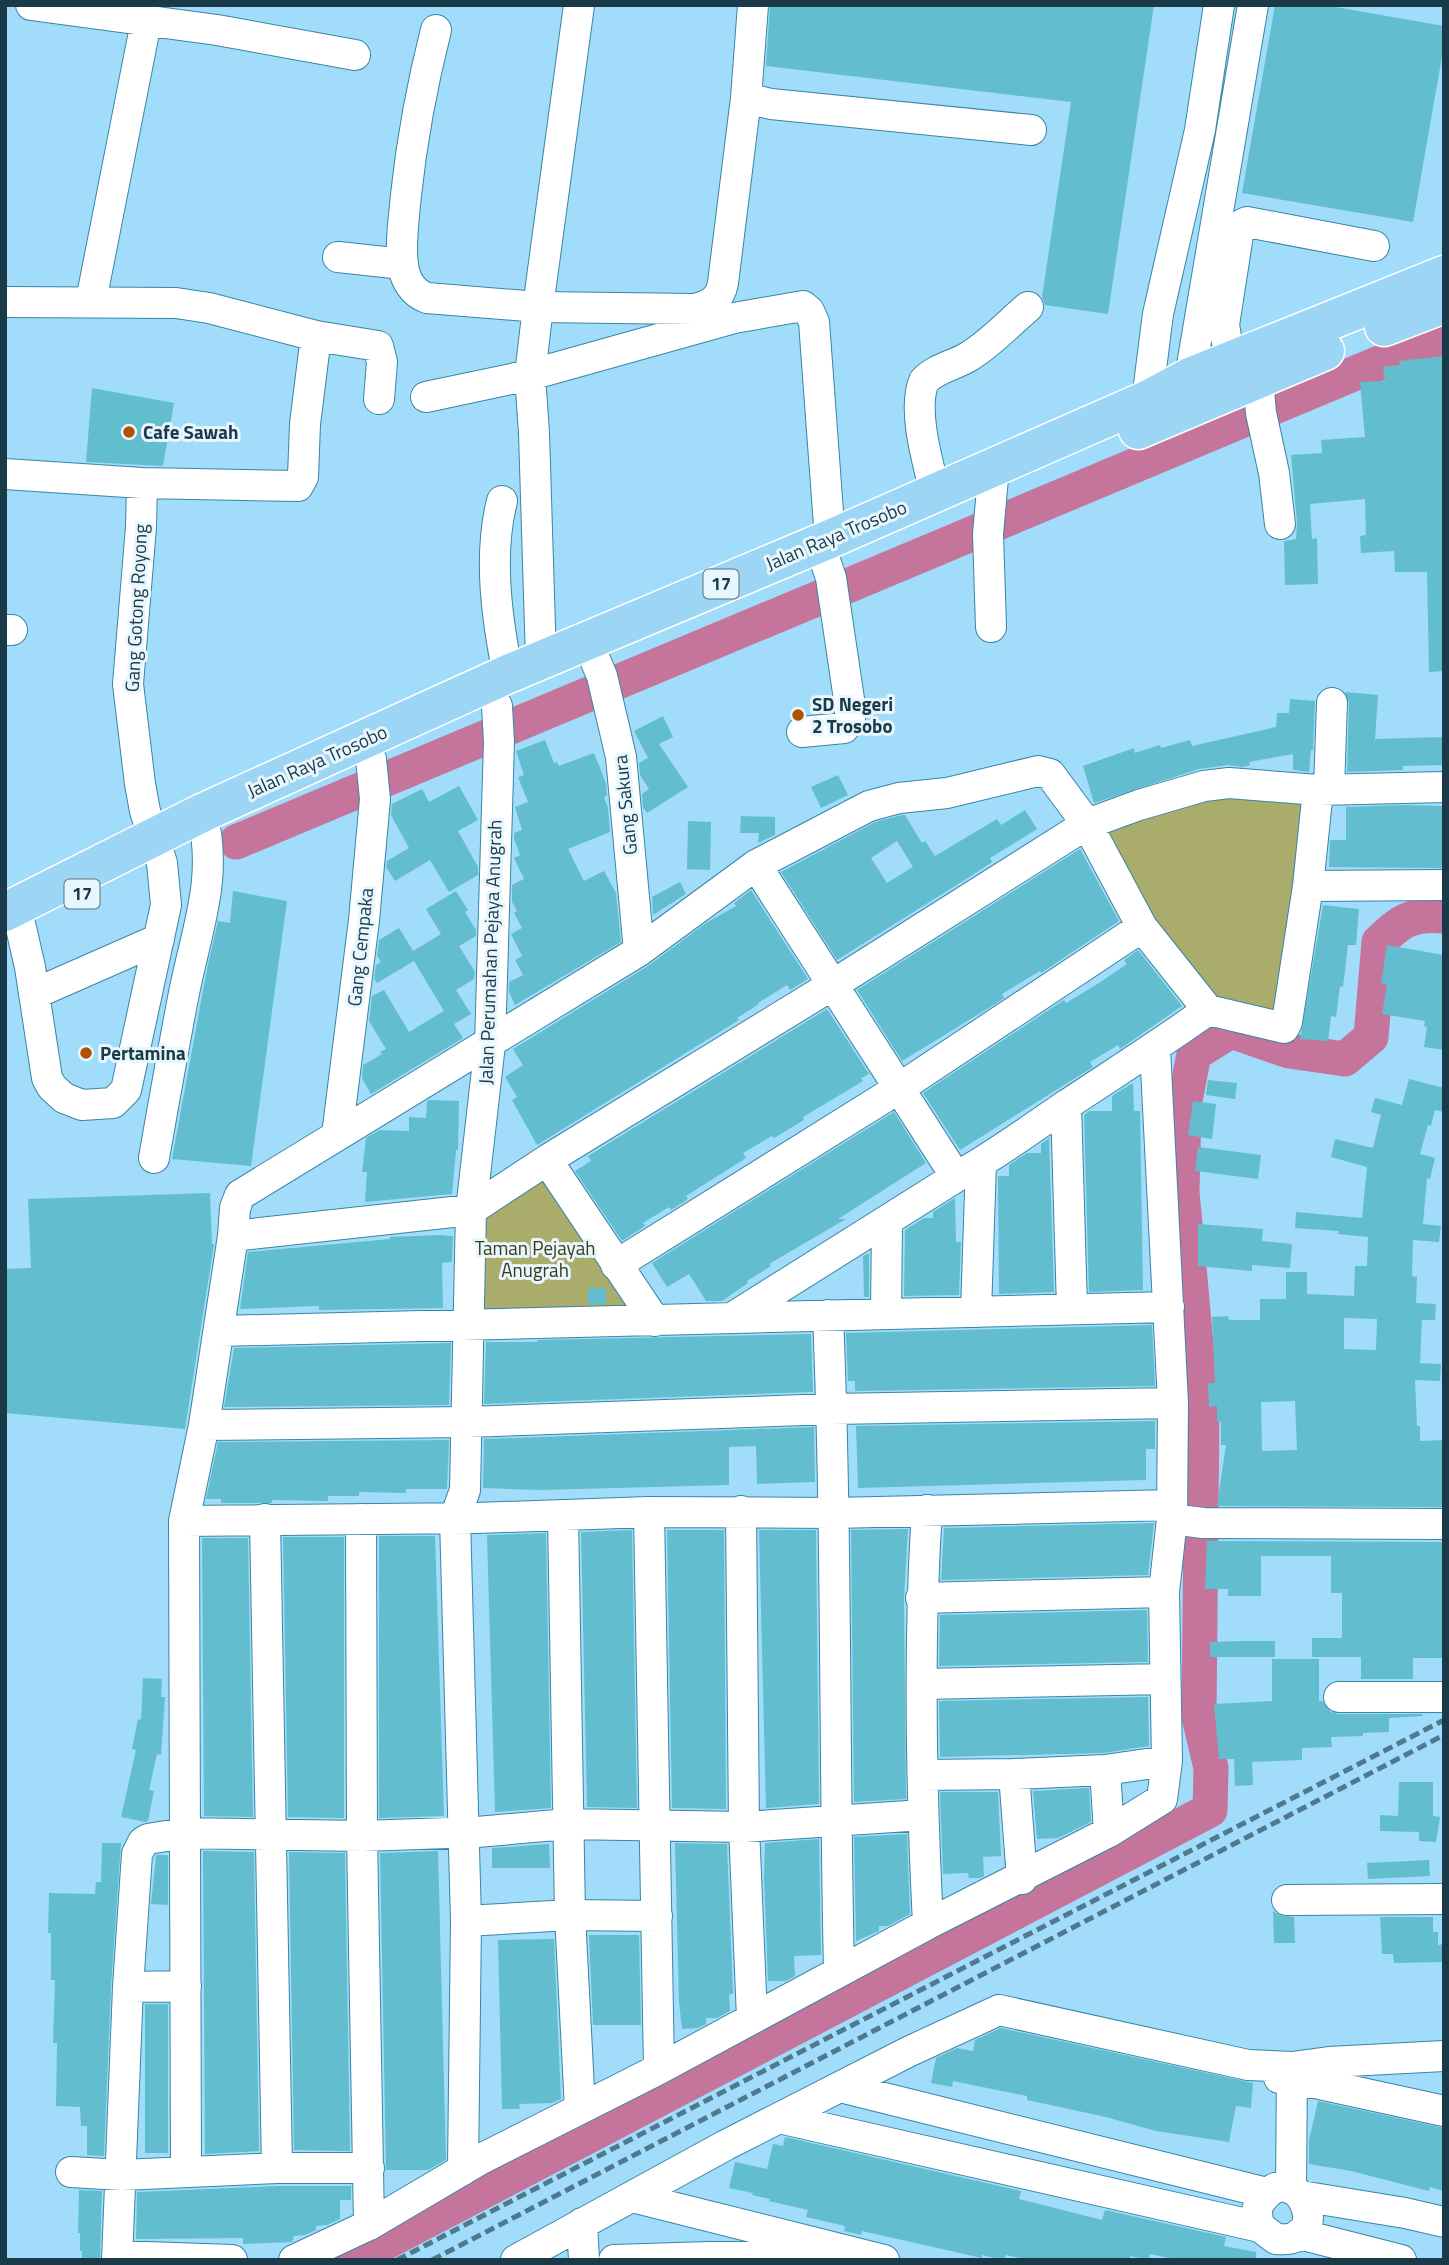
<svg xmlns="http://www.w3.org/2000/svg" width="1449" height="2265" font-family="'Titillium Web',sans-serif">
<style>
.green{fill:#a9ac6a}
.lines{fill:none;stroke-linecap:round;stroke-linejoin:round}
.river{stroke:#c5759b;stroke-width:35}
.building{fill:#62bece;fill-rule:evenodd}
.minor-casing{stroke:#3985a7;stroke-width:32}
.highway-casing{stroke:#fff;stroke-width:41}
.minor{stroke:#fff;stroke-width:30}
.highway{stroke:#9cd6f4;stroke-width:38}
.rail{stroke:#4f798d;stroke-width:5;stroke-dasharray:10 5;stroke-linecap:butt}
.poi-dot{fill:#b15202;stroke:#e8f6fe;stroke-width:2.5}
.labels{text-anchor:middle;stroke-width:6;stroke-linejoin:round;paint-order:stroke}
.shield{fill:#e8f6fe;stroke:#58727f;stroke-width:2}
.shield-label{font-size:18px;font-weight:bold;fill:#1b3a49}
.poi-label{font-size:19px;font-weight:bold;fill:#1b3a49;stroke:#e8f6fe;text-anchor:start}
.street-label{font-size:19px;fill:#1b3a49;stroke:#e8f6fe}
.park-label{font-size:19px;fill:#3a3b16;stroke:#e8f6fe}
</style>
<rect width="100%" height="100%" fill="#a1dcfa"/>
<!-- green -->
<path class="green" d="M1228,786L1313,792L1283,1026L1209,1006L1093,826Z
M547,1160L655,1321L471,1325V1210Z"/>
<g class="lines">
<!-- river -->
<path class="river" d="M236,842L1444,336
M352,2260L1210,1810L1211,1768L1199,1717L1202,1409L1182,1192L1184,1106L1194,1054L1231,1031L1289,1051L1345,1059L1371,1037L1379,942C1401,921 1411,913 1444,916"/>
</g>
<!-- building -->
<path class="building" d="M770,5H1154L1108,314L1045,305L1042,297L1071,102L766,66Z
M1275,5H1324L1444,26V45L1413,222L1242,193Z
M1444,356V671L1429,672L1427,572H1395L1394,551L1361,553L1360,536L1366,535L1365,499L1310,504L1312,539L1317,538L1318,584L1285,585L1284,541L1296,539L1297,523L1291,455L1322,453L1321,440L1365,437L1360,382L1385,381L1383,367L1400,365L1399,361Z
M92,388L174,403L163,466L86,462Z
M1345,692L1378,695L1375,739L1444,737V765L1403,766V770L1347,772L1349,704Z
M1290,699L1315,701L1313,750H1311L1309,772L1293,770V754L1249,762L1250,765L1243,767L1228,765L1199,769L1094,803L1083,766L1134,748L1135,753L1160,745L1161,748L1190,740L1192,746L1276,727L1277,713H1289Z
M663,716L673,737L659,744L688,787L647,813L643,808L642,794L649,789L640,775L639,763L648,758L634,731Z
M545,740L554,763L557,762L559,766L594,753L600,768L606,784L607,795L604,797L608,808L610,832L568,849L584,881L604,871L616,893L621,942L515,1005L509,992V982L523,975L515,960L522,956L511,934L522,928L514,913L517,911L512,902V885L524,879L514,858L520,855L514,839V833L522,830L515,807L528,802L518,777L524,775L516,751Z
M838,775L848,795L821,808L811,787Z
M459,786L478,820L458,831L478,867V875L449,892L430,860L395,881L386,867L387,861L409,848L391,815L392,804L422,789L429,802Z
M1403,805L1442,806L1444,868L1329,867L1330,840H1346V807Z
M1025,810L1037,829L990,858L992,862L974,874L837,960L781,872L875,822L902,815H905L922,843L925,841L935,856L997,819L1001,825ZM897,841L913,867L887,883L871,858Z
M741,816L775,817V835L758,843L759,833H740Z
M688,821L711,822L710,870L687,869Z
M1080,849L1119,921L1041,973L1040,971L1002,994L1004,998L995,1004L902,1061L857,990Z
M680,882L686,894L653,915L652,897Z
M751,890L808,979L790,990L787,985L758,1003L759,1004L737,1018L739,1020L537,1145L512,1100L517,1097L505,1077L523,1065L513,1049L648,966L706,923L736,906L734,903Z
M233,891L287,901L251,1166L172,1159L207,969L218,921L230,923Z
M456,891L468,910L465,912L476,930V936L459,946L475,972L474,979L456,990L471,1014L454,1024L463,1038L371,1094L362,1078L363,1065L382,1054L380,1052L386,1049L369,1021L372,996L384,990L409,1032L444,1011L414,961L377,983L374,979L376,965L381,962L377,955L379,940L399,928L413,951L441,934L426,909Z
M1323,905L1359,909L1356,945H1348L1343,987L1340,986L1336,1017L1331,1016L1328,1041L1300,1039Z
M1387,945L1444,955V1050L1424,1047L1427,1027L1424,1026L1425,1021L1382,1014L1387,984L1381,983Z
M1138,950L1182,1006L1120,1049L1118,1045L1090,1062L1093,1067L960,1150L923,1093L1064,1000L1066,1003L1099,983L1127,964L1124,960Z
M827,1009L869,1074L861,1078L863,1081L803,1117L804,1120L774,1138L772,1136L743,1153L746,1158L686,1196L688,1199L671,1210L669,1207L643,1223L645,1226L622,1241L575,1171L591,1161L588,1156Z
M1409,1079L1444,1088V1112L1435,1110L1431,1126L1428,1125L1420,1154L1435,1158L1430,1179L1427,1178L1423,1224L1441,1226L1439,1242L1413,1240L1412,1276L1417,1277L1416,1303L1436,1304L1435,1320H1422L1420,1363L1441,1364L1440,1381L1415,1380L1417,1426H1420V1441L1444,1440V1507L1217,1506L1226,1445H1221V1422H1217V1406L1209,1407L1208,1383H1215L1212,1317L1228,1316L1229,1320H1260V1299H1286V1272H1307V1294L1354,1296L1355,1266H1367L1368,1237L1338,1234L1339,1231L1295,1228L1296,1212L1362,1218L1367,1167L1331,1157L1335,1139L1373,1148L1381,1115L1371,1112L1375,1098L1402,1105ZM1344,1318L1377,1319L1376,1350L1344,1349ZM1295,1401L1297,1450L1262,1451L1261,1402Z
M1208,1080L1237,1083L1235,1099L1206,1095Z
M1131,1084H1133L1134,1111H1140L1143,1290L1089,1292L1084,1115L1089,1111H1112V1096Z
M429,1100L459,1101L458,1150H456L452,1194L365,1202L367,1172H362L366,1138L380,1130L409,1131V1117L426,1118L427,1101Z
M1193,1101L1216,1104L1212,1139L1188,1135Z
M894,1112L926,1163L838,1219H846L769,1264L771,1266L747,1281L748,1283L722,1301H706L689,1274L667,1287L652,1263Z
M1049,1138L1054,1292L999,1294L998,1176H1009V1165L1027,1153H1041V1144Z
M1198,1147L1261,1155L1258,1179L1195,1171Z
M210,1193L212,1244H214L185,1429L5,1413V1269L31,1268L28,1199Z
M955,1198L956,1242H961L959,1295L904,1296L905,1230L924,1218H933V1212Z
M1198,1224L1263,1229L1262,1241L1292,1244L1290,1268L1252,1265V1271L1198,1266Z
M440,1235L453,1236L452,1262L442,1263L443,1308L319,1310V1306L240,1309L248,1252L390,1239V1237Z
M867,1254H869V1297H864L863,1256Z
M588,1288H606V1304H588Z
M1152,1325L1155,1386L855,1391V1381H848L846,1333Z
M811,1334L813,1392L484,1404L486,1342H537V1340Z
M451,1343L449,1405L224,1407L234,1348Z
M1155,1421V1449H1146V1480L858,1488L856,1426Z
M814,1427L815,1482L757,1484L756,1446L729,1447V1485L540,1490L483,1488L484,1439Z
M449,1440L447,1489H406V1493L359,1492V1496H328V1501L272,1500V1503H221V1499H206L218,1442Z
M1154,1523L1148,1575L941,1580L944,1528Z
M908,1529L904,1598L906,1799L854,1802L851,1530Z
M632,1530L637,1808L587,1807L581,1532Z
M667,1530H724L726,1809L672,1808Z
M759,1530H816L819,1804L766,1808Z
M546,1533L551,1808L495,1812L487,1535Z
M379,1536H435L444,1816L379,1818Z
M283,1537H344V1818L288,1817Z
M202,1538H248L253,1817L204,1816Z
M1207,1541L1444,1542V1591H1442L1444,1658H1413V1679H1361V1657H1312V1638H1342V1593H1331V1556H1261V1596H1228V1589H1205Z
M1147,1610L1148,1662L939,1666L940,1615Z
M1243,1641H1275V1657H1210V1642Z
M1272,1659H1319V1701H1322L1331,1712L1339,1714H1422L1423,1716L1389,1718V1732L1363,1733V1736L1331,1737L1332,1747L1302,1748V1760L1252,1762L1253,1785L1235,1786L1234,1759H1219L1214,1704L1272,1701Z
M143,1678L162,1679L161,1697H165L161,1755L157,1754L149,1790L154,1791L148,1821L145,1822L121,1817L136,1750L132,1749L138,1719L141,1720Z
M1148,1697L1149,1746L1103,1753L940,1757L939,1701Z
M1399,1782H1433V1816L1440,1817L1436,1842L1419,1841V1832L1380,1831V1815L1398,1816Z
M1089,1788L1091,1822L1058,1838L1037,1839L1033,1791Z
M940,1792H998L1001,1856L983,1857L984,1876L980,1878H969L968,1873L943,1874Z
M907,1834L910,1914L888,1926H879V1931L856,1941L854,1837Z
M819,1839L821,1955L794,1956L795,1976L786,1981H768L764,1877L765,1843Z
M102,1843H121L111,1986L104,2156L87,2155V2126H81L80,2107L56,2106L57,2043H53L55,1980H51V1933H48L49,1893L95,1894L96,1882H101Z
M675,1843L727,1844L733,1994H729L730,2011L717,2018H706V2024L698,2028L682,2029L679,2002Z
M549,1844L550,1868H492V1848Z
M203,1851L254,1852L259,2151L205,2154Z
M438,1851L446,2160L428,2170H386L380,1853Z
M289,1852L345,1853L350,2151L294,2150Z
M156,1855H168V1905L151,1904Z
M1429,1860L1430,1876L1368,1879L1367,1863Z
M1273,1911L1279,1915L1294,1917L1295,1943H1274Z
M1380,1917H1433V1932H1438V1945L1444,1944V1962L1394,1963L1393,1954H1382Z
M589,1935H639L641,2025H593Z
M554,1939L561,2099L552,2103L519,2104L520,2109H502L498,1940Z
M145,2004H168V2153H145Z
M1001,2028L1253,2083L1251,2108L1236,2106L1229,2142L1156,2131L1106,2117L1027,2100V2096L953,2081L952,2087L931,2083L936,2058L957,2048L973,2051L975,2040Z
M1318,2101L1444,2128V2191L1430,2187L1429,2191L1351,2171L1309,2164V2140Z
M785,2137L1021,2191L1019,2199L1102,2220L1105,2210L1226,2237L1224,2246L1256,2252V2260H1178L1150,2254L1149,2260L1130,2256V2260H1028L1006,2255L1003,2260L982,2255V2258L862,2231L861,2235L844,2231L845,2226L806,2217L808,2210L769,2201L770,2199L752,2195L753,2193L729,2188L735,2162L767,2169L773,2144L783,2146Z
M277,2186H351V2200H340V2219L327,2225L316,2226V2230L305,2235L294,2236L292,2242L243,2244V2238L136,2239L137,2192Z
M79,2190L102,2191L100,2260H82V2251H80V2233H78Z"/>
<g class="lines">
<!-- minor casing -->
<g class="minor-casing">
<path id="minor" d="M31,5L217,30L355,55
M579,5L538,307L695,309C710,305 720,300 723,283L746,98L771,104L1031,130
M436,30C422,85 412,139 406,195C404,217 400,243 403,265C405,280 413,293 427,298L538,307L530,375L534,433L541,659
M746,98L753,5
M338,257L403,264
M91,301L146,22
M5,302L176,303L209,308L316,336L378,346L382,362L379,399
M1230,360L1224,325L1238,235L1243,224L1247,222L1374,246
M1190,377L1253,5
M1258,378L1261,413L1274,473L1280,524
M426,397L530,375L734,318L803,306L809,311L814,322L830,539
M1147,400L1158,314L1200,130L1219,5
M5,474L142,483L298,486L303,477L305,424L316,336
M935,492C928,463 912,410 924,381C936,368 953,366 968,357C990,344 1008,324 1028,307
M502,501C488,556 497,620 508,674
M991,627L988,534L994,467
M5,630H12
M596,662L602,676L621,757L639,951
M802,732L844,728L850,720V706L831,578L826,563
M1329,789L1332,703
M756,865L956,1177
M1308,886L1444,885
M16,906L30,967L47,1078L52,1087L64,1098L82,1105L113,1103L126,1090L166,905L162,863L145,811L140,784L128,684L141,527L142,483
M34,994L159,939
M1066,1105L1072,1308
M337,1135L364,920L375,799L371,759
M154,1158C164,1101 174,1044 185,988C198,925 218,877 202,813
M547,1160L655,1321
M233,1236L471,1210L547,1160L834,984L1087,824L1139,805L1204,786L1229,783L1318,790L1444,787
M616,1265L901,1087L1142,927
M976,1312L981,1163
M886,1314L887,1222
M828,1315C837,1533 834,1753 839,1971
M735,1316L956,1177C995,1156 1029,1130 1065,1106C1113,1074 1162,1043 1208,1010
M220,1331L1169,1307
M204,1425L468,1422L832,1409L1173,1403
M927,1510C918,1647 921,1786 928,1924
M741,1511L744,1827L752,2018
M649,1512L659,2069
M563,1516L570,1915L580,2109
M265,1519L277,2168
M361,1519L362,1836L369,2225
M1172,1519L1203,1523L1444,1524
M184,1521L476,1518L649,1512L834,1513L1172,1505
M921,1598L1164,1592
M922,1684L1165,1679
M1339,1697H1444
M1105,1770L1109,1832
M1014,1774L1022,1879
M924,1775L1014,1774L1105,1770L1167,1761
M1287,1900L1444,1899
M466,1921L570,1915L657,1916
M128,1987L186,1986
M1279,2078L1320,2084L1444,2111
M840,2087L1267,2193
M779,2118L1260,2227L1276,2239C1337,2245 1298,2157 1264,2197C1255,2206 1256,2216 1260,2227
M463,2170L466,1921L455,1518L465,1490L471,1210L490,1044L499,742L497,706
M71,2172L122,2175L277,2168H369
M186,2172L184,1521L204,1425L233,1236L235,1208L240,1195L639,951L756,865L869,806L899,798L947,793L1038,771L1050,774L1087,824L1142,927L1208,1010L1284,1028L1287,1022L1308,886L1318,790
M1291,2189L1292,2067
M1301,2196L1405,2213L1444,2222
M632,2197L884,2260
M582,2223L584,2260
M1299,2234L1401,2260
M117,2256L232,2260
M117,2260L128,1987L137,1854L143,1842L148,1839L184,1833L362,1836L477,1832L567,1824L744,1827L923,1815
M294,2260L369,2225L481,2159L659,2069L928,1924L1109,1832L1162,1799L1167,1761L1164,1592L1172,1519L1173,1403L1155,1048
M516,2260L726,2145L908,2052L999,2010L1248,2065L1292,2067L1329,2062L1444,2056
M614,2260L709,2257H831"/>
</g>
<!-- highway casing -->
<g class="highway-casing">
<path id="highway" d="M1384,327L1444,304
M1138,430L1325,351
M5,912L202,813L508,674L830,539L1147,400L1190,377L1444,275"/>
</g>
<!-- minor -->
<use href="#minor" class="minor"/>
<!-- highway -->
<use href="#highway" class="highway"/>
<!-- rail -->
<path class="rail" d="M397,2260L1444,1720
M432,2260L1444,1735"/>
</g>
<!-- markers -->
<g class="poi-dot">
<circle cx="129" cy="432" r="7"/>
<circle cx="798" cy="715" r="7"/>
<circle cx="86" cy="1053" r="7"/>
</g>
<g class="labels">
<!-- shield labels -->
<g class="shield">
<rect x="703.5" y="569.5" width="35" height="29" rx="5"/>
<rect x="64.5" y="879.5" width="35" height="29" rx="5"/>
</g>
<g class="shield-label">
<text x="721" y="590">17</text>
<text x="82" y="900">17</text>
</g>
<!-- poi labels -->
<g class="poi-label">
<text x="143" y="439">Cafe Sawah</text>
<text x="812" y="711">SD Negeri<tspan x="812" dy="22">2 Trosobo</tspan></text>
<text x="100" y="1060">Pertamina</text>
</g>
<!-- street labels -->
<g class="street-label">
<text transform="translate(836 535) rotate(-23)" y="7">Jalan Raya Trosobo</text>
<text transform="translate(136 608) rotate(-87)" y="7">Gang Gotong Royong</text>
<text transform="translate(317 761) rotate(-24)" y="7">Jalan Raya Trosobo</text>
<text transform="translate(625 805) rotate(-96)" y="7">Gang Sakura</text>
<text transform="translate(360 947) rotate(-84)" y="7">Gang Cempaka</text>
<text transform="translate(490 952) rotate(-88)" y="7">Jalan Perumahan Pejaya Anugrah</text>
</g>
<!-- park labels -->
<g class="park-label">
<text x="535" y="1255">Taman Pejayah<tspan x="535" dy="22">Anugrah</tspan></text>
</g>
</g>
<!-- border -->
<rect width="1449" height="2265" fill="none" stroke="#1b3a49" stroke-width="14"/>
</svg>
